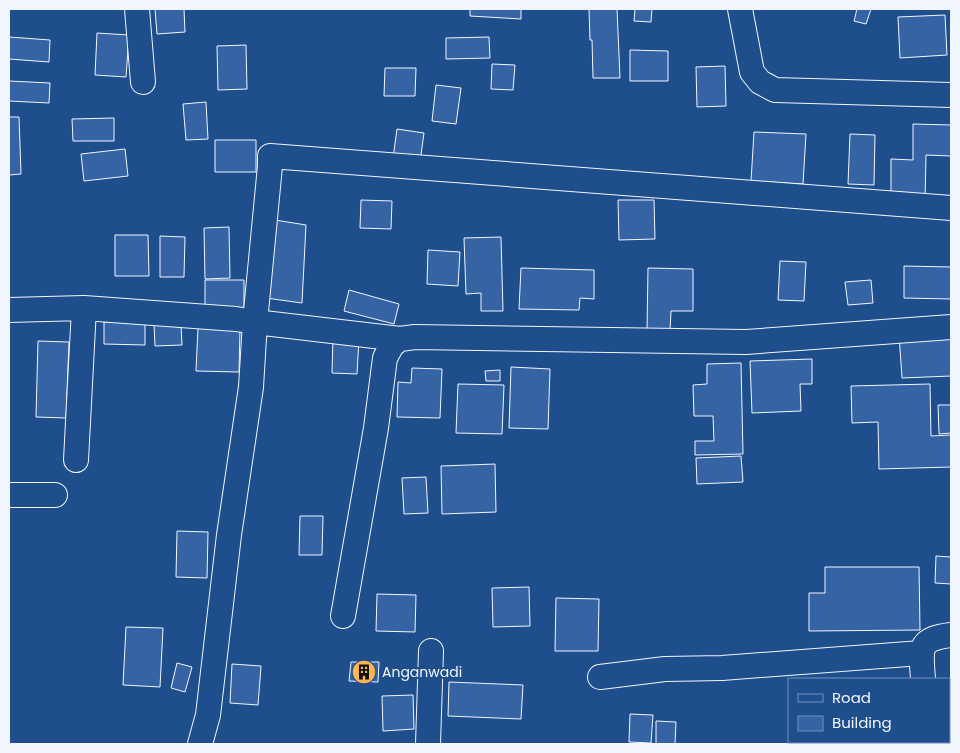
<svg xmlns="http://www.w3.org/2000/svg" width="960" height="753" font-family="Poppins,sans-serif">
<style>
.building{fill:#3563a3;stroke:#f2f6ff}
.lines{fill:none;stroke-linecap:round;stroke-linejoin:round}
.street-casing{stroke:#f2f6ff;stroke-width:26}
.street{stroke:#1f4e8c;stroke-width:24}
.labels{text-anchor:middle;stroke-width:4;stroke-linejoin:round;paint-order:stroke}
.poi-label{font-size:14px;fill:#f2f6ff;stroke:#1f4e8c;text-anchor:start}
</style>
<rect width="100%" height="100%" fill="#1f4e8c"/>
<!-- building -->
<path class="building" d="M155,9H184L185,32L157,34Z
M470,9H521V19L470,16Z
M589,9H617L620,78H593L592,40H590Z
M635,9H652L651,22L634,21Z
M857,9H871L866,24L854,21Z
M945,15L947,55L900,58L898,17Z
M97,33L129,35L126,77L95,75Z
M9,37L50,40L49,62L9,59Z
M489,37L490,58L446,59V38Z
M246,45L247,89L218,90L217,46Z
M630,50L668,51V81H630Z
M492,64L515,65L513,90L491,89Z
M725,66L726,106L697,107L696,67Z
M385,68H416L415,96H384Z
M9,81L50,83L49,103L9,101Z
M436,85L461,88L456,124L432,121Z
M206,102L208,139L186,140L183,104Z
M9,117H19L21,174L9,175Z
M114,118V141H73L72,119Z
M913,124L951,125V156L926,155L925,201H891V159L913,160Z
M397,129L424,133L420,162L393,158Z
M754,132L806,134L803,184L751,181Z
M850,134L875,135L874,185L848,184Z
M215,140H256V172H215Z
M125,149L128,176L84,181L81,154Z
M361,200L392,201L391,229L360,228Z
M618,200H654L655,239L619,240Z
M275,220L306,225L302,303L266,298Z
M229,227L230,278L205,279L204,228Z
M115,235H148L149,276H115Z
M160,236L185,237L184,277H160Z
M501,237L503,311H481V293L466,294L464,238Z
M428,250L460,252L458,286L427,284Z
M780,261L806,262L804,301L778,300Z
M904,266L951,267V299L904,298Z
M521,268L594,270V299L580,298L579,310L519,309Z
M648,268L693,269V311H671L670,331H647Z
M205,280H244V309H205Z
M871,280L873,303L848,305L845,282Z
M349,290L399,304L394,324L344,311Z
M104,322L145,323V345L104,344Z
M154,324H181L182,345L155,346Z
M198,328L240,329L239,372L196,371Z
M951,333V376L902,378L899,335Z
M333,337L359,338L357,374L332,373Z
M38,341L69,342L66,418L36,417Z
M812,359V384H800L801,411L752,413L750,361Z
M741,363L743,454L695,455V441H714L713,416H694L693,385L707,384V364Z
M511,367L550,369L548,429L509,428Z
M412,368L442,369L440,418L397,417L398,382L411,383Z
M500,370V381H486L485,371Z
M458,384L504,385L502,434L456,433Z
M930,384L931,436L951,435V467L879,469L878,422L852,423L851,386Z
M938,405H951V433L939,434Z
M741,456L743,482L697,484L696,458Z
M495,464L496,512L442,514L441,466Z
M426,477L428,513L404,514L402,478Z
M300,516H323L322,555H299Z
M177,531L208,532L207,578L176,577Z
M936,556L951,557V584L935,583Z
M825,567H919L920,630L809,631V593H825Z
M529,587L530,626L493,627L492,588Z
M377,594L416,595L415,632L376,631Z
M556,598L599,599L598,651H555Z
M126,627L163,628L160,687L123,685Z
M351,662H379L378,682L349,681Z
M177,663L192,667L185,692L171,688Z
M232,664L261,666L258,705L230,703Z
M449,682L523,685L521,719L448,716Z
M413,695L414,729L383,731L382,696Z
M630,714L653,715L651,743L629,742Z
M656,721L676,722L675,744H677H656Z"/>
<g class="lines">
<!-- street casing -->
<g class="street-casing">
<path id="street" d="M137,9L143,82
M740,9L752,72L760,82L775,90L951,95
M9,310L84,308L236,319L255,322L270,166V156L951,208
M76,460L84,308
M9,495H55
M343,616L376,428L385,358L392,345L400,339L415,337L746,342L951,327
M600,677L665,669L722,668L921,653
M923,679C921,649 917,639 951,635
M929,742V744
M200,744L208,715L229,535L251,387L255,322L400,339
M428,744L431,651"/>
</g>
<!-- street -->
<use href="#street" class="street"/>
</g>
<!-- icons -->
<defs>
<g id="building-disc" transform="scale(1.25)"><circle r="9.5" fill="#ffb74d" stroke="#1f4e8c"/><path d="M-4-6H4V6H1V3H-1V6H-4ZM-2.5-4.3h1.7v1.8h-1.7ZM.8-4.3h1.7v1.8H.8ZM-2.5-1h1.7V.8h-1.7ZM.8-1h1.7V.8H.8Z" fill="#111"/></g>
</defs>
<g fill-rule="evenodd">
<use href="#building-disc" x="364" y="672"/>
</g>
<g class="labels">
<!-- poi labels -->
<g class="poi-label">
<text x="382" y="677">Anganwadi</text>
</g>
</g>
<!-- border -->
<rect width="960" height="753" fill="none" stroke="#f2f6ff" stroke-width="20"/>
<!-- legend -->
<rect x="788" y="678" width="162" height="65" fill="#1f4e8c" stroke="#7391ba"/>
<rect x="798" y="694" width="25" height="8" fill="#1f4e8c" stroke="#7391ba"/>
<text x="832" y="703" font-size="15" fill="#f2f6ff">Road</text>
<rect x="798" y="716" width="25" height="15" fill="#3563a3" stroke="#7391ba"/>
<text x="832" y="728" font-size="15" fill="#f2f6ff">Building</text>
</svg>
